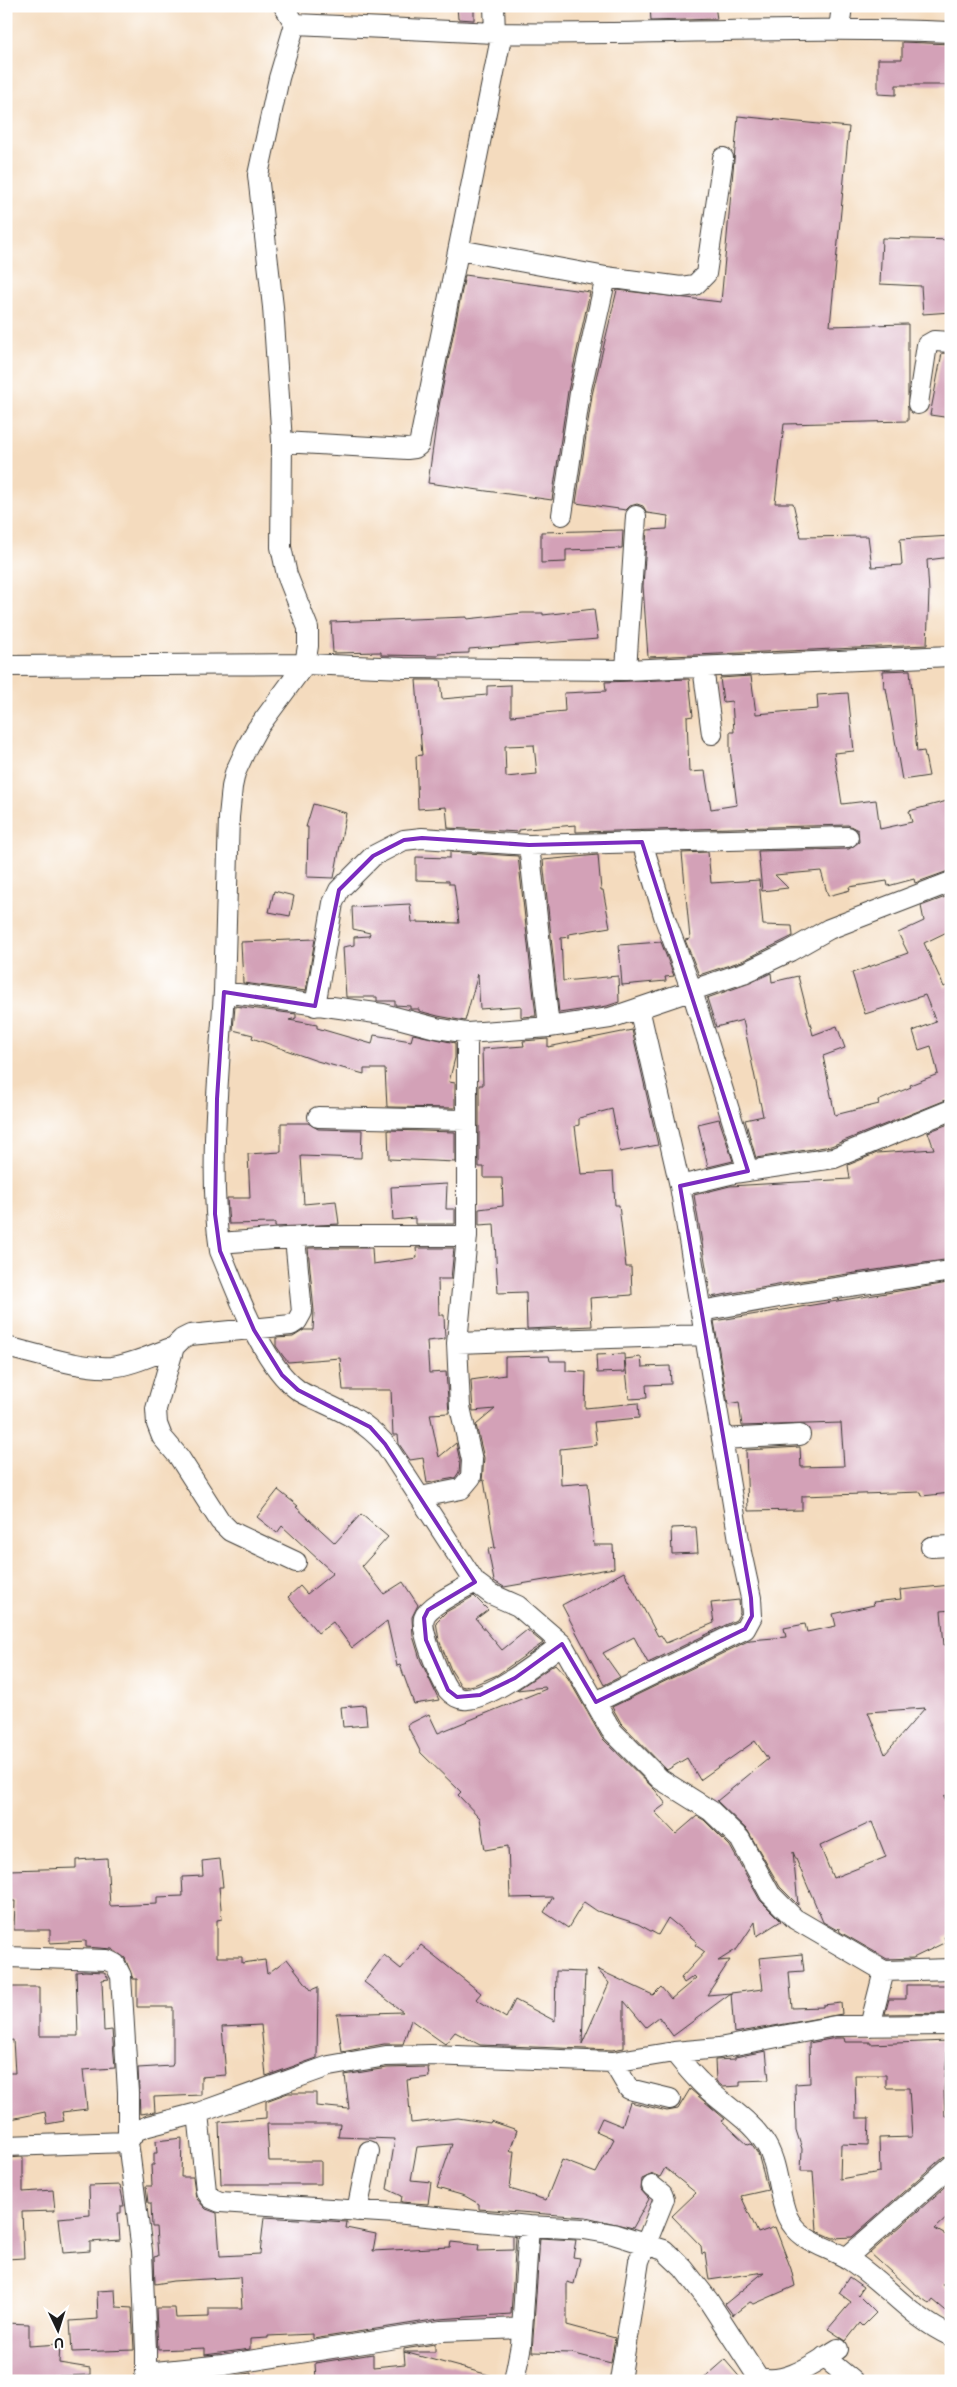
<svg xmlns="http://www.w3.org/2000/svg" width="957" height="2387" font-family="'Balsamiq Sans',sans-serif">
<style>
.building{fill:#d3a1b7;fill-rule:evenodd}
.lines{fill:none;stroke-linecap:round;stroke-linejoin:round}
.minor-casing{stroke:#3c3934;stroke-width:22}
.minor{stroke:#fff;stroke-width:20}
.marked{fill:none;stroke:#7b2cbf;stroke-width:4;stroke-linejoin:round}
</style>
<rect width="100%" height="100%" fill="#fff"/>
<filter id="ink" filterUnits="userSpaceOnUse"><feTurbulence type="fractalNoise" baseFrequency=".02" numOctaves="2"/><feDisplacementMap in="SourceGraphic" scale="10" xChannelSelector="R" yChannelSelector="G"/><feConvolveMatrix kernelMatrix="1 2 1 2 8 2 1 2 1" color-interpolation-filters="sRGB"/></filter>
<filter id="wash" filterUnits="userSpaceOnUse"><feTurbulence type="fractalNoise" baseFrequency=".0096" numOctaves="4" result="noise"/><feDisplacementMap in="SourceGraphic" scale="20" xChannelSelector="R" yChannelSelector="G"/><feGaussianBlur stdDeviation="1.12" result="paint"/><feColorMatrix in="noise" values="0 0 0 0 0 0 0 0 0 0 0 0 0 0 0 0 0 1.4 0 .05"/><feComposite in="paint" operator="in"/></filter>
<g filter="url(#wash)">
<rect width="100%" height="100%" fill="#f4dbbe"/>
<g id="blocks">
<!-- building -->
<path class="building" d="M457,6H474V20L458,19Z
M650,6H674V10L715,6L717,19L651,21Z
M902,42L951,44V85H896V95L878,94V59H902Z
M738,116L849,127L830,326L908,324V421L784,424L775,503H793L801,537L868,536L872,567L902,565L900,539L951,536V557L927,560L929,592L927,645L648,657L643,586L647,530L667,529L668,516L647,513L643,506L637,504L630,506L626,510L576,503L592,395L617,290L721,302Z
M882,238L951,240V312L923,314L921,286L880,284Z
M465,275L590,292L568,391L552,500L428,483L438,411Z
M942,353L951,354V418L930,415Z
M623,530L622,548L566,550V562L541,563V532Z
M594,609L598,639L469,649V653L438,654V656L381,655V652L333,653L331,622L467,617V619L523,613H543V615Z
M910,670L917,752L924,751L929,776L902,780L886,688L884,689L883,671Z
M751,676L756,714L818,709L817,695L848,693L854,751L834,753L842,804L876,800L880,829L912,822L909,811L951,800V870L915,883L914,879L888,886L887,881L849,887L850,890L828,896L821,871L775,875L788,888L762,891L758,851L849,849L859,842L858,830L848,825L576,832V825L527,829L519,830V832L448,828L446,807L418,809L416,756L422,755L416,680H440L442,699L487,695V686L511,685V716L565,711L564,693L606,691L605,682L689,679L693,716L687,717L689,772L705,771L711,809L737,805L730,750V732H734L732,701L723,702L720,678ZM534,745L537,774L506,777L505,746Z
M313,804L346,813L334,878L307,877L308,827H306Z
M450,852L518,856L536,1016L521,1017V1006L480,1009L478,974L465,1021L438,1016L419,1011V1009H410V1006L395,1005V1001H377V997H346L343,947L354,945V937L369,936L370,933L353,929L352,907L410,904L412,922L459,923L454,884H449V881L416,880V857L450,858Z
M708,852L711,883L759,880L763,925L792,926L793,936L742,961L699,975L685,940L690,939L682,853Z
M598,855L601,890H603L610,927L569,934V937L561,938L563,981L618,976L619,1002L607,1006L559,1013L543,860Z
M274,891L294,896L290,916L269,912Z
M951,895V930L924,943L944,987L951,984V1098L831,1146L756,1158L745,1120L763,1116L743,1020L716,1027L707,998L750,983L771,973L772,982L798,976L813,1035L837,1026L845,1048L823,1056L835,1115L879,1104L878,1101L911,1087L910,1085L938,1074L931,1046L919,1050L913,1031L936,1022L925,995L865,1014L852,973L908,953L898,933L924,921L921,906Z
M315,939L306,991L243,983L241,942Z
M661,942L674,976L665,977L666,981L622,985L619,945Z
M235,1006L296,1014V1018L289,1020L317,1025V1028L372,1044L374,1035L411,1041L413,1034L455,1043V1058L449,1082L455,1083V1108L387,1107L385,1069H364V1074L317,1061L252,1038L253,1035L233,1030Z
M632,1030L658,1145L620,1152L612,1109L579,1118V1125L575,1126L581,1174L613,1172L615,1205H619L626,1267H631L632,1295L590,1298L592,1326L527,1329L526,1292L498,1293L494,1224L479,1225V1209L503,1206L502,1178H484V1167H479V1085H483L482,1049L524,1046L523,1041L548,1039V1047Z
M719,1119L733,1161L708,1167L698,1124Z
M281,1123H308L318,1129L362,1130L361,1158L301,1156L304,1204L336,1201L339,1224L275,1227V1223L229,1224L227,1198H250L248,1154L281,1152Z
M951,1123V1259L800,1281L711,1297L694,1195L730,1186L850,1179L848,1165L877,1153L934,1149L928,1132Z
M388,1130L455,1132V1162L389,1159Z
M447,1184L446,1209H455V1224H415V1218L393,1220L391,1187Z
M308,1248H372L373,1264L417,1258L416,1248H454L451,1279H438L439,1315H444L445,1339L427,1341L429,1373L446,1372L449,1413L430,1414L439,1457L456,1443L460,1461L459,1472L455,1478L427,1483L423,1458L410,1460L399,1444L398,1435H393L391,1390H343L340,1358L288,1362L283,1356L276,1346V1338L293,1337L304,1330H313L314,1311Z
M948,1283V1295H951V1493L922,1496L921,1492L802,1496V1510L748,1511L746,1450L800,1447L801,1467L844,1466L841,1423L742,1426L739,1402L728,1404L714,1321Z
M624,1354L625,1372L597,1373L596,1355Z
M549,1356L550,1361H566V1371L586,1372L585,1408L638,1403L639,1418L594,1422L597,1445L560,1449L561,1485L588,1483L594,1545H613L614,1568L504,1587L494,1581L488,1549L495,1548L484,1480L482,1481L484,1458L476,1425L495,1409L473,1411L471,1380L505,1375V1357Z
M641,1357L642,1367L670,1366L671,1384L646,1385L647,1398L629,1399L625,1359Z
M278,1490L298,1506L296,1507L335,1543L361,1514L388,1537L362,1566L384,1594L403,1582L418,1605L412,1617L413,1636L420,1659L439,1700L414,1704L400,1665L397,1666L387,1621L352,1648L333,1622L318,1633L288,1597L300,1586L307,1594L333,1573L282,1526L277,1533L257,1517Z
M696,1527L698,1553L672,1554L671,1528Z
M624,1572L658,1636L661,1635L666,1643L714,1623L711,1603L739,1600L740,1613L736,1620L648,1663L634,1637L603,1653L620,1677L604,1685L562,1605Z
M951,1585V1610L941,1611L944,1645L951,1644V1793L944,1796L951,1814V1934L944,1937L946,1942L913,1958L887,1959L840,1932L839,1928L837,1930L823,1922L793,1852L798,1905L780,1887L748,1831L717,1801L768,1759L755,1741L700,1780L687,1758L667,1770L621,1723L612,1707L750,1640L786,1637L784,1628L805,1624L807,1632L836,1626L833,1614L874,1605L873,1602L901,1599L900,1590ZM925,1708L885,1754L868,1712ZM872,1822L886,1857L833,1878L820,1846Z
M474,1596L488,1610L476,1619L502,1650L527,1630L543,1643L497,1675L474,1685L465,1687L461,1686L451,1670L439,1640L436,1622L446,1612Z
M555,1664L568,1678L602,1738L656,1791L666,1804L655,1812L676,1834L697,1816L704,1820L730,1846L760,1900L781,1921L757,1936L755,1922L737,1949L718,1961L730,1960L707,1995L731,1993L673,2036L659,2017L646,2027L624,2001V2048L612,2050L480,2045L455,2032L445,2044L411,2020L403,2044H384L342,2052L337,2014L403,2012L364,1982L384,1955L401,1969L421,1945L481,1993L476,1999L506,2018L515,2000L555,2021L556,1971L585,1972L582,2044L609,1983L597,1969L653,1995L661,1987L671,1999L696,1978L694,1976L684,1983L681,1978L705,1952L695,1945L697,1942L668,1918L658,1935L638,1924L597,1911L584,1902L568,1928L544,1912L553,1897L510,1898L508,1846L485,1850L480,1818L458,1795L461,1792L421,1753L407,1725L429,1714L438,1733L546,1689L545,1687L517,1690Z
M365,1705L367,1725L343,1727L341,1707Z
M107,1858L110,1906L157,1904V1897L183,1896L182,1877L203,1876L202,1861L220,1859L223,1887H219L222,1919L217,1920V1957H242V1963L265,1960L267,1974L287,1959L311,1990L318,1987L317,2058L266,2076L261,2025L222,2027L226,2075L201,2077V2095L154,2097L155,2112L140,2114L138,2068L172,2066L173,2063V2007H137V1979H133L125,1958L112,1949L86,1947V1941L50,1943V1930H14L15,1901H11L9,1870L76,1868V1860Z
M802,1954L804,1971L789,1972L792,2008L823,2007V2005L841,2003L842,2014L734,2033L731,1993L763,1989L759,1958Z
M85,1971L104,1972L109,1979L102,1980L104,2031L112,2030L115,2068L83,2070L87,2109L62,2112L64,2121L47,2124L45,2112L6,2120V2073H15L13,2040L7,2041L6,1987H39V2036H78L76,1972Z
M906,1985H951V2013L885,2014L889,1999H906Z
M836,2038H844L845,2042H870V2044L948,2041L944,2090L945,2116H951V2154L943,2157L852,2237L833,2238L817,2231L813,2171H801L802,2149L796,2130L795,2084L810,2083L809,2043ZM855,2075H886V2088H909L912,2137L879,2138L880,2172L840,2179L841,2144L868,2145L869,2118H856Z
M766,2051L769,2080L740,2081V2086L723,2087L716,2081L715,2060L735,2059V2057Z
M428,2067L429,2077L407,2080L411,2123L458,2118L490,2123L491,2121L517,2130L510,2151H514L510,2189L546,2200L562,2160L596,2173L614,2139L596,2131L602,2118L622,2126L630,2102L667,2111L678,2109L690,2089L725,2119L722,2121L748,2145L751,2144L758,2154L768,2190L741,2196L758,2233L775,2227L791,2269L795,2286L754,2304L750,2302L733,2315L725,2304L764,2272L709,2280L705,2253L702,2254L701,2246L672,2216L696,2193L665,2168L660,2177L653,2174L642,2179L641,2190L649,2199L633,2228L586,2217L479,2209V2204L465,2196L437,2188L452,2144L417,2147L411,2180L431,2182L428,2204L401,2202L402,2196L387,2189L395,2139L338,2137L340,2124H267L269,2161H321V2184H221L219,2122L266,2118V2101L288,2093H316V2106L349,2109L345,2075L387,2068Z
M182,2138L181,2177H193L196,2198L206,2209L217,2213L220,2256L260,2254L264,2217L347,2222L346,2228L376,2234L373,2251L450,2247L451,2242L479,2245L478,2251L513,2250V2236L516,2237L511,2314L439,2319L313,2339V2334L268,2336V2338L250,2339V2349L205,2355V2348L158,2350L156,2308H175L176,2318L209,2317V2308H242L240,2277L173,2281L155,2284L154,2257L158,2256L156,2227H152L151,2203H148L146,2186H152L151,2165H154V2153H157L156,2141Z
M23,2157V2192L53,2190L55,2211L22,2212L24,2258L6,2259V2158Z
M951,2182V2214L935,2229L951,2238V2277L942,2285L951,2292V2315L933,2300L930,2304L913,2292L870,2253Z
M120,2185L124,2206H121V2213H118L120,2240L90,2242V2251L63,2253L59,2218L90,2215L89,2186Z
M540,2238L576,2240L573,2257L580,2258L574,2284L567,2282V2325L615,2338L611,2363L571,2353L532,2352Z
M849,2277L863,2287L858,2295L876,2313L863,2326L860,2323L846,2341L828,2329L851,2302L839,2293Z
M115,2290L116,2307L132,2308L134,2350L72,2352L70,2321L98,2319L97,2291Z
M6,2323L29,2324V2346L60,2344L59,2363L90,2368V2375L6,2378Z
M435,2344V2352H404V2349Z
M404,2352L493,2376L492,2381H316L315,2363L373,2354V2367L405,2364Z
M725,2360L743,2381H701Z
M251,2373V2381H206V2379Z"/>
</g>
</g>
<g filter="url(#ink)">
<use href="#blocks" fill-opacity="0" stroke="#3c3934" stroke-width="1"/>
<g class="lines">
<!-- minor casing -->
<g class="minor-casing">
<path id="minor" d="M284,6L295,24
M494,6L495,33C647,36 799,25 951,32
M839,29L842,6
M495,33L295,24L279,78L258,175L273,307L282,442L281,547L287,575L308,628V646L305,664L257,729L247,747L235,773L232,787L229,817L224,992L383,1014L436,1028L467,1033L549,1027L610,1018L746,972L790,951L829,929L951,882
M459,250L606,277L681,287L695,285L706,274L723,158
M918,404L927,345L934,341L951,342
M282,442L407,449L415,448L419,445L502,33
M562,515L580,393L606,277
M6,666L305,664L404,668L626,670L951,656
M703,667L712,734
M626,670L636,516
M642,842L665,919L692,991L748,1171
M224,992C219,1074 208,1170 220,1251C237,1291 262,1364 298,1390C305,1395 314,1398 322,1402C348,1414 365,1422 385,1444L475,1582L491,1594L518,1606L562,1644L611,1730L660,1779L711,1811L740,1839L770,1894L795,1919L884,1971L870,2026
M315,1006L333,903L339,890L373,856L404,840L422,838L529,845
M549,1027L529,845L848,837
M318,1117L466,1120
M680,1186L734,1173L834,1158L951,1110
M295,1238L302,1312L297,1321L291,1325L190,1335L182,1339L174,1347L156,1409L157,1424L162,1437L179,1457L220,1521L230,1531L296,1562
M219,1243L314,1236H467
M701,1311L802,1293L951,1271
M457,1343L467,1236V1033
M6,1347C38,1354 79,1369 111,1367C132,1365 154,1354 174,1347
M722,1439L800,1435
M420,1497L461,1489L471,1477L472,1460L460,1407L457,1343L705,1335
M931,1547L951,1546
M475,1582C463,1589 428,1605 424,1618C420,1631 440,1678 448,1690C452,1695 460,1700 467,1699C494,1697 540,1660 562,1644
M596,1702L745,1629L752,1616L751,1598L741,1552L680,1186L639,1008
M6,1957L107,1960L115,1964L121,1976L128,2092V2142L6,2146
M884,1971L951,1969
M674,2052C682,2062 690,2072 699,2081C719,2102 746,2116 763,2140C779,2162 777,2192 787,2216C799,2242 826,2246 848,2259C886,2283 908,2316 951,2336
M613,2062L629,2089L670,2099
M198,2113L206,2191L211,2198L220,2202L395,2213L529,2226L521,2345L514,2381
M357,2211L369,2151
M529,2226L584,2229L613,2234L664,2250L683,2268L708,2300L758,2377C784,2387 816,2362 838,2349
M846,2258L951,2166
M824,2357L853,2381
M146,2373L223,2365L441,2331L521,2328
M144,2381L146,2373V2351L142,2251L128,2142L135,2131L148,2126L198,2113L329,2066L386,2056L431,2055L613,2062L674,2052L719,2048L835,2026L951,2025
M620,2381L639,2261L664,2199L662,2194L652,2186"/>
</g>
<!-- minor -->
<use href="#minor" class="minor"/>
</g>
</g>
<!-- marked area -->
<path class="marked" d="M422,838L529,845L642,842L748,1171L680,1186L751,1598L752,1616L745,1629L596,1702L562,1644L515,1678L480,1695L457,1697L448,1690L426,1640L424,1618L428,1610L475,1582L385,1444L370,1427L298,1390L282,1375L254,1330L220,1251L215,1214L217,1099L224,992L315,1006L339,890L373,856L404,840Z"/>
<!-- margin -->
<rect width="957" height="2387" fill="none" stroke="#fff" stroke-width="25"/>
<!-- north arrow -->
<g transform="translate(58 2330) rotate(176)" stroke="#ffffff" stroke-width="4" paint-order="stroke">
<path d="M0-4L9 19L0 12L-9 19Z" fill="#1c1c1c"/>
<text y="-8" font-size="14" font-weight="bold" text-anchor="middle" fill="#1c1c1c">U</text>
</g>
</svg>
